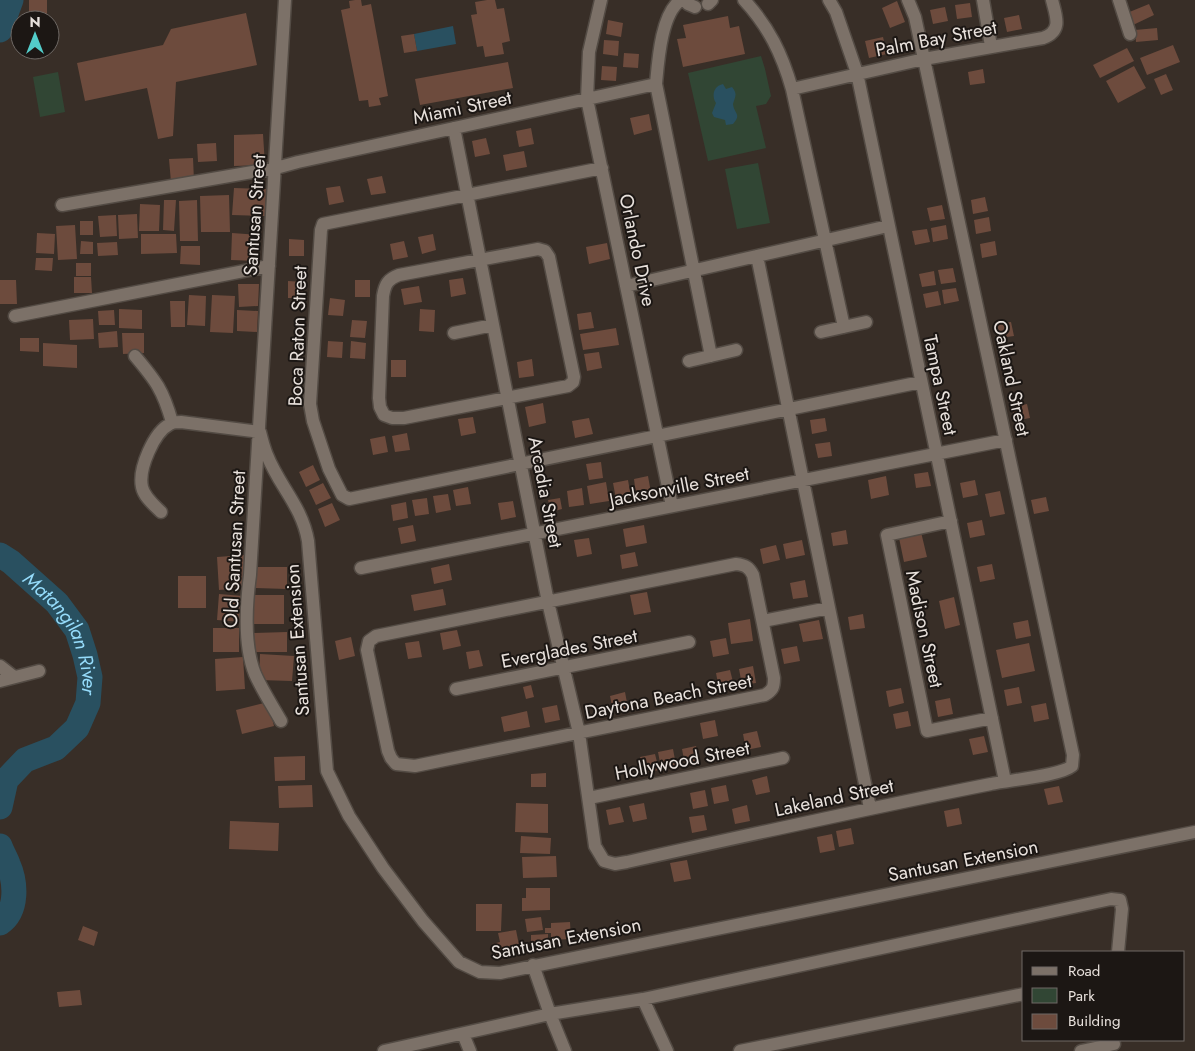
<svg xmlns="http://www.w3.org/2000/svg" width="1195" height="1051" font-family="Jost,sans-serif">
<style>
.green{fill:#314634}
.water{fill:#295060}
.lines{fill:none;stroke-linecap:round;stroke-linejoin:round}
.river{stroke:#295060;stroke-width:25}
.building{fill:#6d4b3d}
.minor-casing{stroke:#534b44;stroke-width:15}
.minor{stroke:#7c7168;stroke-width:12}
.labels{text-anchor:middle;stroke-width:4;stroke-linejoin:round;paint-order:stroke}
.street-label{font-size:19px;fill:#e8e1dc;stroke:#1c1714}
.water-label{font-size:20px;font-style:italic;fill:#95dbfa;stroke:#1c1714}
</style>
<rect width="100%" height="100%" fill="#382e27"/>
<!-- green -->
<path class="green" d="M761,56L765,69L771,96L766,104L756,106L766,148L708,161L688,73Z
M58,72L65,112L40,117L33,77Z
M758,163L770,223L737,229L725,169Z"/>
<!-- water -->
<path class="water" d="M453,26L456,44L417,51L414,34Z
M723,84L726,89L732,87C738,94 735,97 733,104C734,114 742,114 733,124L726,125L725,120L714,117L712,113L716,103C711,95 714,86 723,84Z"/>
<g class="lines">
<!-- river -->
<g class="river">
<path d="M0,30L11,0"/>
<path id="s1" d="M0,555L11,562L57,603L77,630L85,655L90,677L88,703L77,728L56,748L25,760L6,780L0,807"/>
<path d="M0,846C2,852 6,858 8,864C16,882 18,911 0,923"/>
</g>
</g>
<!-- building -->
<path class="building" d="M29,0H47V18L29,17Z
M355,0H361L362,6L371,4L388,96L379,98L381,105L369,107L368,100L359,101L341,10L350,8L349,1Z
M487,0H495L497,9L504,8L510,41L502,43L504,54L485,57L483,46L477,47L471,15L477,14L475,2Z
M897,1L905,22L890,28L882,8Z
M970,3L972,17L957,19L955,5Z
M1149,4L1154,15L1133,25L1127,13Z
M945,7L948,21L933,24L930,10Z
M246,13L257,65L176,82L173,136L158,139L147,88L85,101L77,63L163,45L171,29Z
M1019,15L1022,29L1007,32L1004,18Z
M728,16L730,28L739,26L745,54L683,67L677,39L686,38L683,25Z
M608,20L623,23L621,37L606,34Z
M1157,28L1158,40L1136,42L1135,30Z
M414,34L417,51L404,53L401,36Z
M883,37L887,54L869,58L865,41Z
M604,40L619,41L618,56L603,54Z
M1173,45L1180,62L1147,75L1140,58Z
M1127,48L1134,61L1100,78L1093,65Z
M624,53L639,54L638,68L623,67Z
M508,62L513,88L420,105L415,79Z
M602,66L617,67L616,81L601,80Z
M1134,66L1146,88L1118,103L1106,81Z
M983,69L985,83L970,85L968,72Z
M1166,74L1173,90L1161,95L1154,79Z
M649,114L652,130L634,135L630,118Z
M531,128L534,144L519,147L516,131Z
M263,134L265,165L234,166V135Z
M486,138L490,154L475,157L472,141Z
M216,143L217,161L198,162L197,144Z
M524,151L527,167L506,171L503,155Z
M193,158L194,181L171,182L169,159Z
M382,176L386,193L371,195L367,179Z
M340,186L344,202L329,205L326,188Z
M234,188L266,189L265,216L232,215Z
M229,195L230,232H201L200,196Z
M985,197L988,211L973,214L971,200Z
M164,200H176L174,231L163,230Z
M197,200L198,241H180L179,201Z
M140,204L160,205L159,231H139Z
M942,205L945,219L930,221L927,208Z
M137,214L138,238L119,239L118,215Z
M116,215L117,236L100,237L98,216Z
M989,217L991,231L976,234L974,220Z
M80,221H93V235H80Z
M75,225L77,259L58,260L56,226Z
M946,225L948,239L933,242L931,228Z
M927,229L930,242L915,245L912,231Z
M37,233L55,234L54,254L36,253Z
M232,233L259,235L258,261L231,260Z
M141,234H176L177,253L141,254Z
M433,234L436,250L422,254L418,237Z
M289,239L304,240V256H289Z
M81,241L93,242V254H80Z
M404,241L408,257L393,260L390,244Z
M995,241L997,255L982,258L980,244Z
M117,242L118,255L98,256L97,243Z
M607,243L610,259L589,264L586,247Z
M181,246H200V265L180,264Z
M36,258H53L52,271L35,270Z
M76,263H91V276H76Z
M953,268L956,282L941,284L938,270Z
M934,271L936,285L922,287L919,274Z
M74,277H91L92,293H74Z
M463,278L466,294L451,297L449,280Z
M0,280H16L17,304H0Z
M355,280H370V297H355Z
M288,281L303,282V298H288Z
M238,284H259L258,306L239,307Z
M419,286L422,302L404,305L401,289Z
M956,288L959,301L944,304L942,290Z
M938,291L941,305L926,308L923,294Z
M189,295L206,296L205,326L187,325Z
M212,295L235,296L233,333L210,332Z
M330,298L345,300L343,316L328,315Z
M170,301H185V327H171Z
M119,309L142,310V329L119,328Z
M420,309L435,310L434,332L419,331Z
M114,310L115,325H99L98,311Z
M237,310L258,311L257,332L237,331Z
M591,312L594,328L579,330L577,314Z
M93,319L94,339L70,340L69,320Z
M352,320L367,321L365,338L350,337Z
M1011,322L1014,336L999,338L997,324Z
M616,328L619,345L583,350L580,334Z
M117,331L118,347L99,348L98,333Z
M122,333H144V353L123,354Z
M20,338H39V352L20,351Z
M328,341L343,342L342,358L327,357Z
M351,341L366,343L365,359L350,358Z
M43,343L77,345V368L43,366Z
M599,352L602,368L587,371L584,354Z
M532,359L534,376L519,378L517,362Z
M391,360H406V377H391Z
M543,403L546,423L529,427L525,407Z
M1027,404L1030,418L1015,421L1012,407Z
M473,417L476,433L461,436L458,419Z
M589,418L593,434L575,438L572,421Z
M825,418L827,431L812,434L810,420Z
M407,433L410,450L395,452L392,436Z
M385,436L388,452L373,455L370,439Z
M830,442L832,456L818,458L815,444Z
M601,462L603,478L589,480L586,464Z
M313,465L320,480L306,487L299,472Z
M928,472L931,486L916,488L914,474Z
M648,476L651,493L636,495L634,479Z
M886,476L889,495L871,499L868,480Z
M628,480L631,497L616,499L613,483Z
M975,480L978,495L963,498L960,483Z
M606,482L609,501L590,504L587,486Z
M323,483L331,498L316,505L309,490Z
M468,487L471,504L456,506L453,490Z
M582,488L584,505L569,507L567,491Z
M1000,491L1005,514L990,517L985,494Z
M448,494L451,510L436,513L433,496Z
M1046,497L1049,511L1034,514L1031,500Z
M427,498L429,514L415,516L412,500Z
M560,498L562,509L551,512L548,500Z
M513,501L516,517L501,520L498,503Z
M406,502L408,518L393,521L391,505Z
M332,503L340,520L325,527L318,509Z
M982,520L985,535L970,538L967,523Z
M413,525L416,541L401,544L398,528Z
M644,525L647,543L626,547L623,529Z
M846,530L848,544L833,546L831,533Z
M921,532L927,557L904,562L899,538Z
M589,538L592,554L577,557L574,540Z
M802,540L805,555L786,559L783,544Z
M776,545L780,560L763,564L760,549Z
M635,552L638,566L622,569L620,555Z
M244,555L246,588L219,590L217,557Z
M449,564L452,580L434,584L431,568Z
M992,564L995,579L980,582L977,567Z
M255,567H287V589L255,588Z
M178,576H206V608H178Z
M805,580L808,597L793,599L790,583Z
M443,589L446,605L414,611L411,595Z
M647,592L651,612L634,615L630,595Z
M219,594L243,596L241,622L217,620Z
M252,595H284V624H251Z
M954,597L960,625L945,629L939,601Z
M863,614L865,628L850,630L848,617Z
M750,619L753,641L731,644L728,623Z
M819,620L823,639L803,642L799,624Z
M1028,620L1031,636L1016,639L1013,623Z
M213,628H239V652H213Z
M457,630L461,646L443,650L440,633Z
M287,632V652H255L254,633Z
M351,637L355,656L339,660L335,641Z
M726,638L729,654L713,657L710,641Z
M419,641L422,657L408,659L405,643Z
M1029,643L1035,671L1002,678L996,650Z
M797,646L800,661L784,664L781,649Z
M479,650L483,666L469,669L466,652Z
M260,654L294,656L292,681L259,680Z
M243,657L245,689L216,691L215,659Z
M753,666L756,683L742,685L739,669Z
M730,670L734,686L719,689L716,673Z
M531,685L534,697L526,699L523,687Z
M1019,687L1022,703L1007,706L1004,690Z
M901,688L904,703L889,707L886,691Z
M625,692L628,708L613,711L610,696Z
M950,698L953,714L938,717L935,701Z
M268,702L274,726L242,734L236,710Z
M1046,703L1049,719L1034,722L1031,706Z
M557,705L560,720L545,723L542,708Z
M527,711L530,727L504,732L501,717Z
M908,711L911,726L896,729L893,714Z
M715,720L718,736L703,739L700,723Z
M757,731L761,747L746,750L743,734Z
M984,736L988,752L973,755L969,739Z
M696,746L700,761L685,765L682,749Z
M673,749L676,765L661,768L658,752Z
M655,754L659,770L644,773L640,757Z
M305,756V780L275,781L274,757Z
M546,773V787H531V774Z
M767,776L770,792L756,795L752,780Z
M312,785L313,807L279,808L278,786Z
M726,785L729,801L714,804L711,788Z
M1059,786L1063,802L1048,805L1044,789Z
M705,790L708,806L693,809L690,793Z
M516,803L548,804V833L515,832Z
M644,803L647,819L633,822L629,806Z
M747,805L750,821L735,824L732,809Z
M620,807L624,822L609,825L606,810Z
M959,808L962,824L947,827L944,811Z
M704,815L707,830L692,833L689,817Z
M230,821L279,823L278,851L229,849Z
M851,828L854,844L839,847L836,831Z
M832,834L835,850L820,853L817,837Z
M521,836L551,838L550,854L520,853Z
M556,856L557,877L523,878L522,857Z
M687,860L691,879L674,882L670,863Z
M526,888H550V910L522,911V898H526Z
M476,904H502L501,931H476Z
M541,917L543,930L527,932L525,919Z
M570,922L571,939L551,940V933H545V928H551V923Z
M83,926L98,932L94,946L78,940Z
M516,930L520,950L502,954V957L494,958L493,951H491L490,947L492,946V944L500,942L498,933Z
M548,934V947H531V935Z
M80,990L82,1005L59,1007L57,992Z"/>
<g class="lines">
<!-- minor casing -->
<g class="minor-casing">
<path id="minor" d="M601,0L589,52L587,99L672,506
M681,0C661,13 658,62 656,84L711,356
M684,0L688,4L695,7
M744,0C769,27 782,54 792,89L844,327
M829,0L836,12L857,73L1005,781
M983,0L991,46
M1119,0L1130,34
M708,4L712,0
M792,89L924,59L1043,38C1063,31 1056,16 1052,0
M454,128L548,602L579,733L595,846L604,861L615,864L627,862C748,835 869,808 991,784C1009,780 1060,776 1072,766L1073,755L915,17L908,0
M602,168L323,224L321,230L310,404L313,421L329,469L342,495L349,499L921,382
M62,205L276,168L298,162L656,84
M538,249L545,251L549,257L574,377L573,382L568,386L404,418H392L384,415L380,407L379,398L383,296C385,284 388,279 399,275Z
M757,256L870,808
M626,286L888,226
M15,316L269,266
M821,332L866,322
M454,333L493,325
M135,356C156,381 163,390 172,422
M689,361L736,350
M260,432C262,440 264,448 267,455C279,486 302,506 308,541L327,771L349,816L383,868L423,921L459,962L480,972L500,973L1195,832
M161,512C154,505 144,497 142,487C138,469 154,432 170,424C173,422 177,422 181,422L260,432
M951,521L887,535L927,731L992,718
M736,564C745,565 749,567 753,575L774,678C774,687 773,690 765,695L415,766L396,764L391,758L388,751L367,650L369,641L376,636Z
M361,568L1006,440
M763,621L829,608
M0,666L14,677
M0,681L39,671
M456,689L689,642
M281,721C272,705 262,690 255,674C243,644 246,605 250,575L285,0
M589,798L783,758
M533,965L550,1014L565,1051
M643,999L667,1051
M463,1034L470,1051
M384,1051L550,1014L643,999L1111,899L1120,900L1122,909L1118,952
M740,1051L1024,994
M1081,1051L1114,1044"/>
</g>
<!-- minor -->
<use href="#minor" class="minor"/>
</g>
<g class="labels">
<!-- street labels -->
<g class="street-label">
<text transform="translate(936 38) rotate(-11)" y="7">Palm Bay Street</text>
<text transform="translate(462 107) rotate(-12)" y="7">Miami Street</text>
<text transform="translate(254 215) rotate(-86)" y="7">Santusan Street</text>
<text transform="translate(638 250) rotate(78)" y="7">Orlando Drive</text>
<text transform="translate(297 336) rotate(-88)" y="7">Boca Raton Street</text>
<text transform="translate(1012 378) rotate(78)" y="7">Oakland Street</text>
<text transform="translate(941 385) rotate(78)" y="7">Tampa Street</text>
<text transform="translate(679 486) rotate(-11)" y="7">Jacksonville Street</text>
<text transform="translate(546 492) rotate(79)" y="7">Arcadia Street</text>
<text transform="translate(234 549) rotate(-87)" y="7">Old Santusan Street</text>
<text transform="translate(925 629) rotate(78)" y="7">Madison Street</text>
<text transform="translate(297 640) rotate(-94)" y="7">Santusan Extension</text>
<text transform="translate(569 648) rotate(-11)" y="7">Everglades Street</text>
<text transform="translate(668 696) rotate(-11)" y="7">Daytona Beach Street</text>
<text transform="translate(682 760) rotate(-11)" y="7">Hollywood Street</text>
<text transform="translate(834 797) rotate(-12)" y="7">Lakeland Street</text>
<text transform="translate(963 860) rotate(-11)" y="7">Santusan Extension</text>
<text transform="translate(566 938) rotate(-11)" y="7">Santusan Extension</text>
</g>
<!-- water labels -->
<g class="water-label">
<text dy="7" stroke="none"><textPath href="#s1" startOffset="104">Matangilan River</textPath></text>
</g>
</g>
<!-- legend -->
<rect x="1022" y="951" width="162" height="90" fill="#1c1714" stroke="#6e6864"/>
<rect x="1032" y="967" width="25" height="8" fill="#7c7168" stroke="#6e6864"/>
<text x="1068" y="976" font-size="15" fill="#e8e1dc">Road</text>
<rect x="1032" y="988" width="25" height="15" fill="#314634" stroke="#6e6864"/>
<text x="1068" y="1001" font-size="15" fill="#e8e1dc">Park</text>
<rect x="1032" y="1014" width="25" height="15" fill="#6d4b3d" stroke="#6e6864"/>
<text x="1068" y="1026" font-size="15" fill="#e8e1dc">Building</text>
<!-- north arrow -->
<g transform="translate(35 35)"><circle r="24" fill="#1c1714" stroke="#6e6864"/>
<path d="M0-4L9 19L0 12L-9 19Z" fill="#53cdca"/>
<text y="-8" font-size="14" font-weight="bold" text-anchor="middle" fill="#e8e1dc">N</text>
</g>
</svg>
